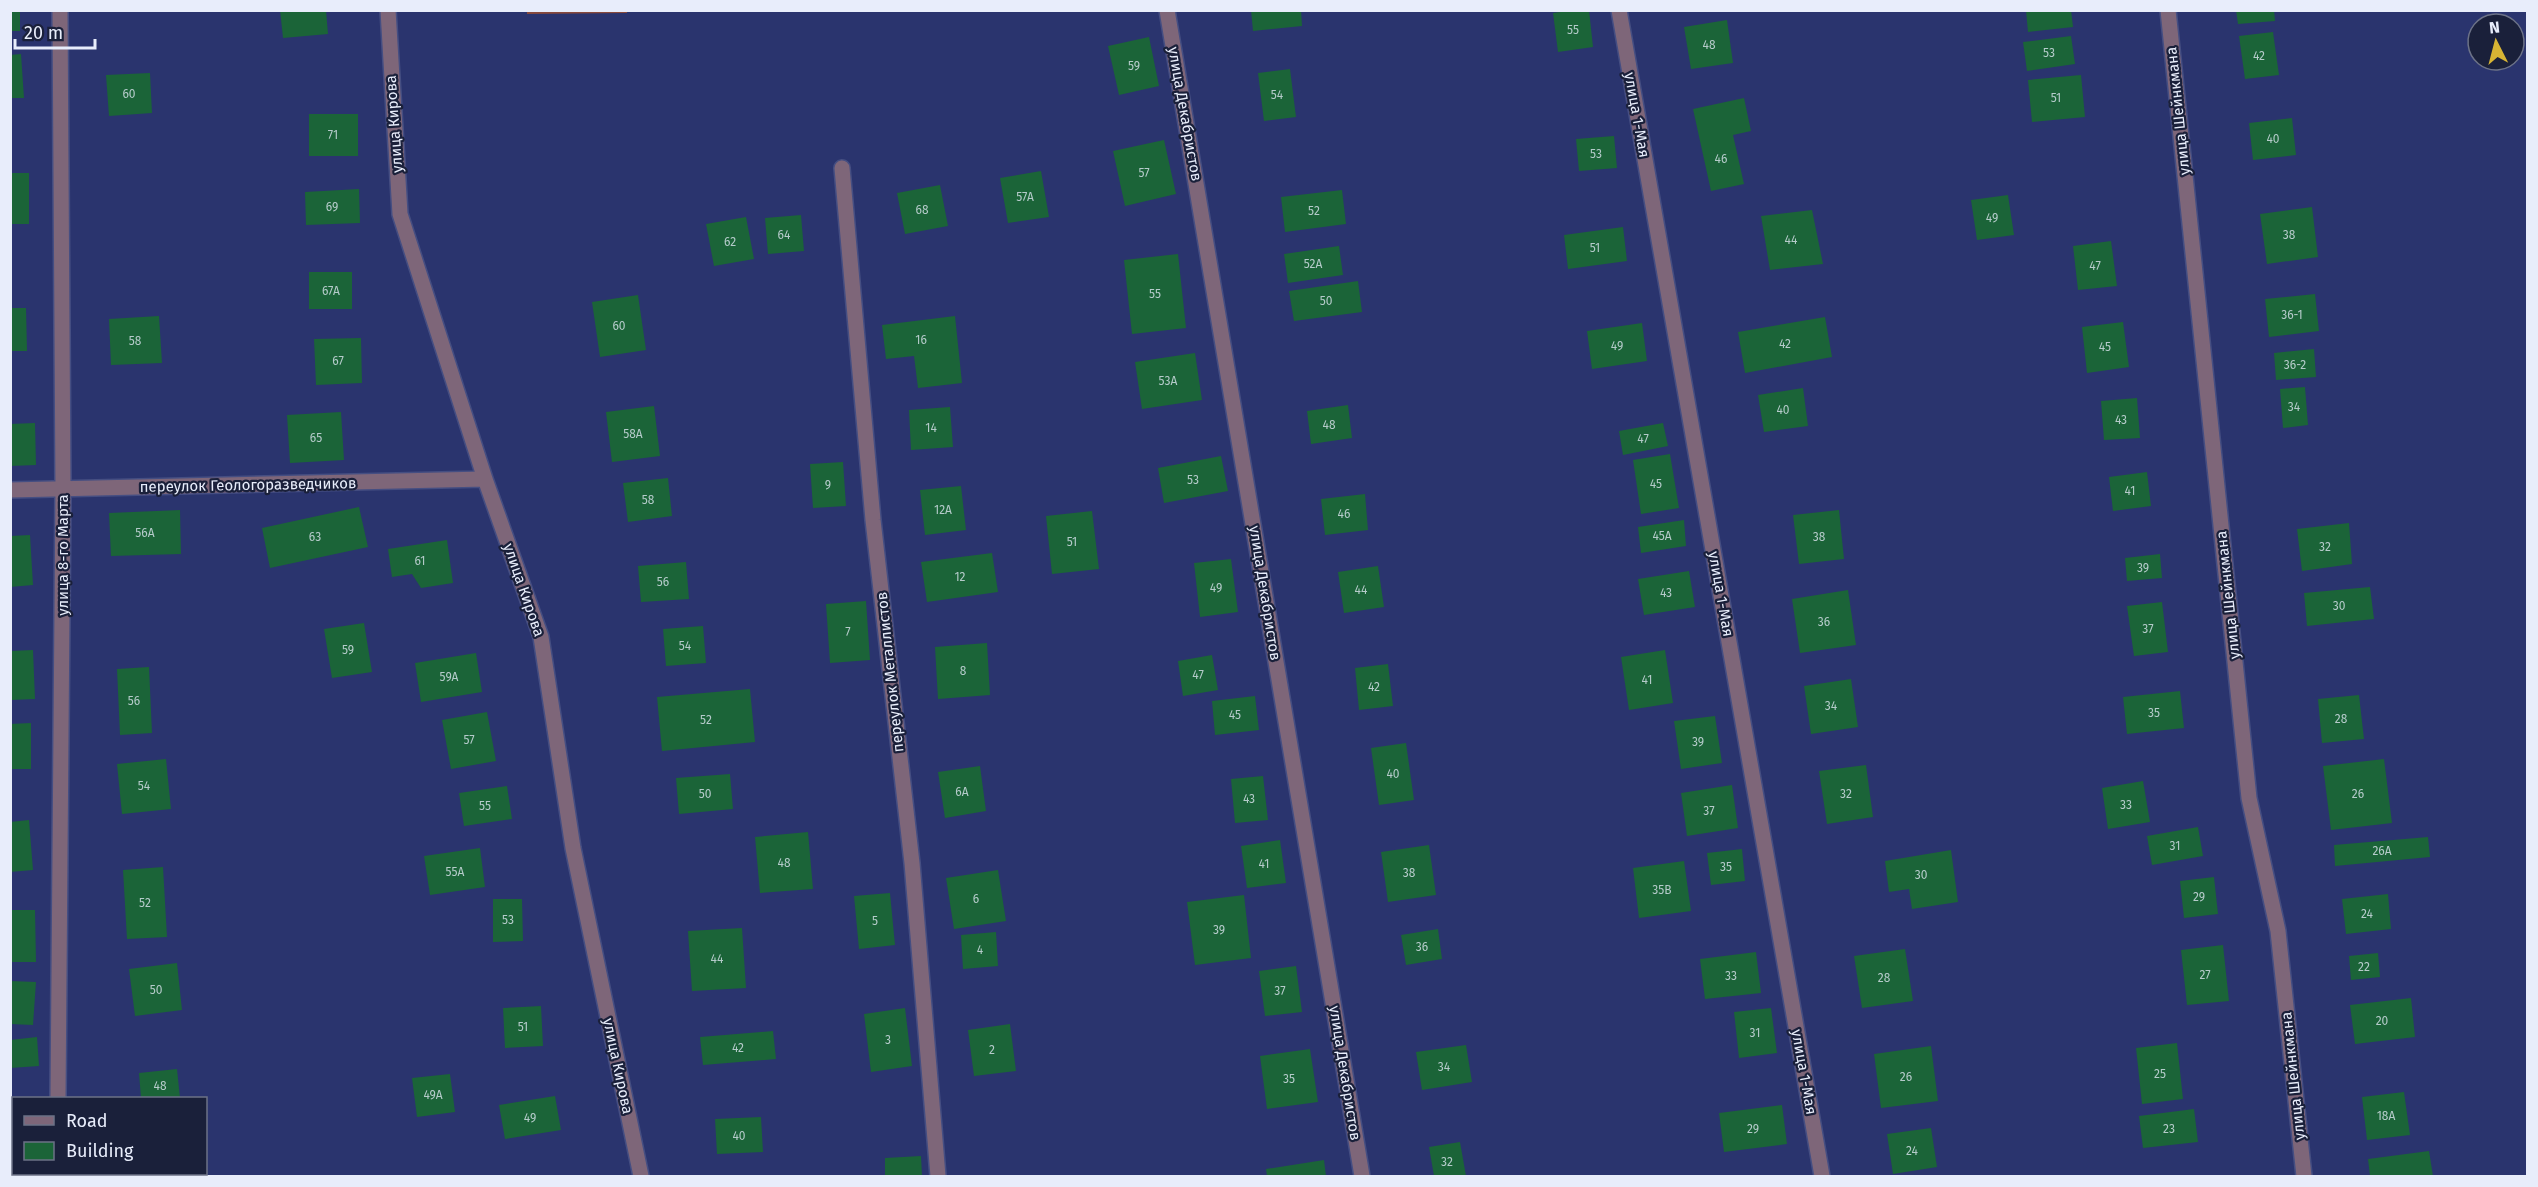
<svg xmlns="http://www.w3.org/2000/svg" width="2538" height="1187" font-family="'Fira Sans',sans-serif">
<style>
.green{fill:#88493c}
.building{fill:#1b6438}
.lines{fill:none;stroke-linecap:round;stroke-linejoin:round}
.minor-casing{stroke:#454e82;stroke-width:18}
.tertiary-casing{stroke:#454e82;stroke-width:18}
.minor{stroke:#7e6679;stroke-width:15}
.tertiary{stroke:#7e6679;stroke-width:15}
.labels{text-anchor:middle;stroke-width:4.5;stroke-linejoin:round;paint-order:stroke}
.number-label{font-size:12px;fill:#b5cbca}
.street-label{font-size:15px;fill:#e8edfb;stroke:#1a203a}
</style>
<rect width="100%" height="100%" fill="#2a346e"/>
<!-- green -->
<path class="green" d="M627,10V13L527,14V10Z"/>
<!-- building -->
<path class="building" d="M10,10H20V31H10Z
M280,10H326L328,34L283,38Z
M1251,10H1301L1302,26L1253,31Z
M1574,10H1589L1593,47L1558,52L1553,13Z
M2026,10H2071L2073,27L2028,32Z
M2236,10H2274L2275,21L2238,24Z
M1727,20L1733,63L1691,69L1684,27Z
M2273,32L2279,75L2245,79L2239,36Z
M2071,36L2075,64L2027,71L2023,42Z
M1149,37L1159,86L1119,95L1108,46Z
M21,54L24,98H10V55Z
M1290,69L1296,117L1264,121L1258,73Z
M150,73L152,113L109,116L106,75Z
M2081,75L2085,117L2032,122L2028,80Z
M1744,98L1751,131L1733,135L1744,184L1711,191L1693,109Z
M309,114H358V156H309Z
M2292,118L2296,155L2253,160L2249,123Z
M1614,136L1617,168L1579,171L1576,139Z
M1164,140L1176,194L1125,206L1113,151Z
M1041,171L1049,217L1008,223L1000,178Z
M10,173H29V224H10Z
M940,185L948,226L905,234L897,193Z
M359,189L360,223L306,225L305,192Z
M1342,190L1346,224L1285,232L1281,197Z
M2008,195L2014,235L1977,240L1971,200Z
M2312,207L2318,257L2267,264L2260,214Z
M1812,210L1823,264L1770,270L1761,216Z
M801,215L804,251L768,254L765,218Z
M746,217L754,259L714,266L706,224Z
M1623,227L1627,261L1568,269L1564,235Z
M2111,241L2117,286L2078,290L2073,246Z
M1339,246L1343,275L1288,283L1284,254Z
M1178,254L1186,328L1132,334L1124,260Z
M309,272H352V309H309Z
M1358,281L1362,312L1294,321L1289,291Z
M2315,294L2319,331L2269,337L2265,299Z
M638,295L646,350L600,357L592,302Z
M10,308H26L27,351H10Z
M159,316L162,363L111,365L109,319Z
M955,316L962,383L918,388L914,356L886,359L882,325Z
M1825,317L1832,357L1745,373L1738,332Z
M2123,322L2129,367L2087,373L2082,327Z
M1642,323L1647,361L1592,369L1587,331Z
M361,338L362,383L316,385L314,339Z
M2314,349L2316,377L2276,380L2274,353Z
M1195,353L1202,400L1142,409L1135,362Z
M2305,387L2308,425L2283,428L2280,389Z
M1803,388L1808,426L1764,432L1758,395Z
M2137,398L2140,438L2104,440L2101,401Z
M1348,405L1352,438L1311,444L1307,411Z
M654,406L660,456L612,462L606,412Z
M950,407L953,447L911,450L909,410Z
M341,412L344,460L290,463L287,415Z
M35,423L36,465L10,466V424Z
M1663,423L1668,446L1623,455L1619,431Z
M1670,454L1679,508L1641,514L1633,460Z
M1221,456L1228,491L1164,503L1158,468Z
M843,462L846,506L813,508L810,464Z
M2147,472L2151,506L2113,511L2109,477Z
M668,478L672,516L628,522L623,483Z
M961,486L966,530L925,535L920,490Z
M1365,494L1368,530L1325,535L1321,499Z
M359,507L368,547L270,568L262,528Z
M180,510L181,554L111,556L109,513Z
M1839,510L1844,559L1799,564L1793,515Z
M1092,511L1099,569L1052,574L1046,516Z
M1684,520L1686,546L1641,553L1638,527Z
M2349,523L2352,564L2302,571L2297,529Z
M30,535L33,585L10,587V536Z
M447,540L453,583L421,588L412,574L392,577L388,549Z
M992,553L998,592L927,602L921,562Z
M2160,554L2162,578L2127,581L2125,558Z
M1231,559L1238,612L1200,617L1194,563Z
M686,562L689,599L641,602L638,566Z
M1378,566L1384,607L1344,613L1338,572Z
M1689,571L1695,607L1644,615L1638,579Z
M2370,587L2374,619L2307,626L2304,593Z
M1848,590L1856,645L1800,653L1792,599Z
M866,601L870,660L830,663L826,604Z
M2162,602L2168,652L2134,656L2127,606Z
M364,623L372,672L332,678L324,629Z
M703,626L706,663L666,666L663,629Z
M987,643L990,695L938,699L935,647Z
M33,650L35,699L10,700V651Z
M1665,650L1673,703L1629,710L1621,657Z
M476,653L482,692L421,702L415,663Z
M1212,655L1218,690L1183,696L1178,661Z
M1388,664L1393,706L1359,710L1355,668Z
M149,667L152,733L120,735L117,669Z
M1851,679L1858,727L1811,734L1804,686Z
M750,689L755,742L662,751L657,697Z
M2180,691L2184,728L2127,734L2123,697Z
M2359,695L2364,739L2322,743L2318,699Z
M1255,696L1259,730L1215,735L1212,701Z
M487,712L496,761L451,769L442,720Z
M1715,716L1722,763L1681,769L1674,721Z
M31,723V769H10V724Z
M1406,743L1414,800L1379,805L1371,748Z
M166,759L171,809L122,814L117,764Z
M2384,759L2392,823L2331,830L2323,766Z
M1866,765L1873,817L1827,824L1819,771Z
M980,766L986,811L945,818L938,772Z
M730,774L733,809L679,814L676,778Z
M1263,776L1268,820L1235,823L1231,779Z
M2143,781L2150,822L2108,829L2102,788Z
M1732,785L1738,828L1687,836L1681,793Z
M507,786L512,819L464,826L459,793Z
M29,820L33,870L10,872V822Z
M2198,827L2203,856L2152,865L2147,836Z
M808,832L813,889L760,893L755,837Z
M2428,837L2430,857L2335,866L2334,845Z
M1280,840L1286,883L1247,888L1241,846Z
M1429,845L1436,895L1388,902L1381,852Z
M480,848L485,887L430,895L424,856Z
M1742,849L1745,881L1711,885L1707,853Z
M1951,850L1958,902L1912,909L1909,889L1889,892L1885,861Z
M1684,861L1691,911L1639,918L1633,868Z
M163,867L167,937L127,939L123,870Z
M998,870L1006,921L954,929L946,878Z
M2214,877L2218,914L2184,918L2180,881Z
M890,893L895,945L859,949L854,896Z
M2388,894L2391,929L2346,934L2342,899Z
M1244,895L1251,958L1195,965L1187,902Z
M493,899H522L523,941L493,942Z
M10,910H35L36,962H10Z
M742,928L746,988L692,991L688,931Z
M1438,929L1442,959L1406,965L1401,935Z
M996,932L998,966L963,969L961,935Z
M2223,945L2229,1001L2187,1005L2181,950Z
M1905,949L1913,1001L1862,1008L1854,956Z
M1756,952L1761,993L1705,999L1700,959Z
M2378,953L2380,977L2351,980L2349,956Z
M177,963L182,1010L135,1016L129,969Z
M1296,966L1302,1012L1265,1016L1259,971Z
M10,981L36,982L33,1025L10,1024Z
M2411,998L2415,1037L2355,1044L2350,1005Z
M541,1006L543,1046L505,1048L503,1008Z
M905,1008L912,1066L871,1072L864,1014Z
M1771,1008L1777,1053L1739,1058L1734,1012Z
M1010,1024L1016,1071L974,1076L968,1030Z
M773,1031L776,1059L703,1065L700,1037Z
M37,1037L39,1066L10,1068V1040Z
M2177,1043L2183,1099L2142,1104L2136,1048Z
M1466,1045L1472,1082L1422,1090L1416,1052Z
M1931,1046L1938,1101L1881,1108L1874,1054Z
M1310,1049L1318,1102L1267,1109L1260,1056Z
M177,1069L180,1098H141L139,1073Z
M450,1074L455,1112L417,1117L412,1078Z
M2404,1092L2410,1135L2367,1140L2362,1097Z
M555,1096L561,1130L505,1139L499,1105Z
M1782,1105L1787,1144L1724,1152L1719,1113Z
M2194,1109L2198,1142L2143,1148L2139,1116Z
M761,1117L763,1152L717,1154L715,1119Z
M1931,1128L1937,1167L1893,1174L1887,1134Z
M1460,1142L1466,1176H1434L1429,1147Z
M2429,1151L2433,1176H2370L2368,1159Z
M921,1156L922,1176H885V1158Z
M1324,1160L1326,1176H1267L1266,1169Z
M10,1161H14V1174H36L37,1176H10Z
M141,1174H184V1176H141Z"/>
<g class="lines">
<!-- minor casing -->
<g class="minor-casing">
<path id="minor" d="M388,10L400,214L485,479L541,637L573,848L641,1176
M1619,10L1822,1176
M2168,10L2249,798L2278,931L2304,1176
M842,168L873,520L912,863L938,1176
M10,490L485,479
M58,1098L63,489L60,10
M57,1176V1174"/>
</g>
<!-- tertiary casing -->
<g class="tertiary-casing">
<path id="tertiary" d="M1167,10L1362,1176"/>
</g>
<!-- minor -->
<use href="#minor" class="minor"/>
<!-- tertiary -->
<use href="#tertiary" class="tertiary"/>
</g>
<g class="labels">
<!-- number labels -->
<g class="number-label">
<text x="1573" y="34">55</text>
<text x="1709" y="49">48</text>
<text x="2049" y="57">53</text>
<text x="2259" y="60">42</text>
<text x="1134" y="70">59</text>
<text x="129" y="98">60</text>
<text x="1277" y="99">54</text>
<text x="2056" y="102">51</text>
<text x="333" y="139">71</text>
<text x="2273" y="143">40</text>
<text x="1596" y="158">53</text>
<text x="1721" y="163">46</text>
<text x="1144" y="177">57</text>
<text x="1025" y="201">57А</text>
<text x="332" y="211">69</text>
<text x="922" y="214">68</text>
<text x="1314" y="215">52</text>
<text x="1992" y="222">49</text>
<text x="784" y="239">64</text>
<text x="2289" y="239">38</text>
<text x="1791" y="244">44</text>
<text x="730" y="246">62</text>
<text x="1595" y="252">51</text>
<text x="1313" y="268">52А</text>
<text x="2095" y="270">47</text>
<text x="331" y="295">67А</text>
<text x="1155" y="298">55</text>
<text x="1326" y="305">50</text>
<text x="2292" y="319">36-1</text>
<text x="619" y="330">60</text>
<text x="921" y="344">16</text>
<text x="135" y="345">58</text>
<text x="1785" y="348">42</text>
<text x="1617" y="350">49</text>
<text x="2105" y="351">45</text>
<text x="338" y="365">67</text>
<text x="2295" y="369">36-2</text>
<text x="1168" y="385">53А</text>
<text x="2294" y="411">34</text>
<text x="1783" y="414">40</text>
<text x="2121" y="424">43</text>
<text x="1329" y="429">48</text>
<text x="931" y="432">14</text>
<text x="633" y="438">58А</text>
<text x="316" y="442">65</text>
<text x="1643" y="443">47</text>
<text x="1193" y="484">53</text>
<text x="1656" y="488">45</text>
<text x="828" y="489">9</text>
<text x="2130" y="495">41</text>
<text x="648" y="504">58</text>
<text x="943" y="514">12А</text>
<text x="1344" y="518">46</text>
<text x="145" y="537">56А</text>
<text x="1662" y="540">45А</text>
<text x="315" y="541">63</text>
<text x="1819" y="541">38</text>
<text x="1072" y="546">51</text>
<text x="2325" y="551">32</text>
<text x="420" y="565">61</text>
<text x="2143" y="572">39</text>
<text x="960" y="581">12</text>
<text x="663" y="586">56</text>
<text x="1216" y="592">49</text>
<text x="1361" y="594">44</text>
<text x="1666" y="597">43</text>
<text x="2339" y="610">30</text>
<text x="1824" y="626">36</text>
<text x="2148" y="633">37</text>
<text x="848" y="636">7</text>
<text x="685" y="650">54</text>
<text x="348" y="654">59</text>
<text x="963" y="675">8</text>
<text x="1198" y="679">47</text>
<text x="449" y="681">59А</text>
<text x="1647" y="684">41</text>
<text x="1374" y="691">42</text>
<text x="134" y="705">56</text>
<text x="1831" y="710">34</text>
<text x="2154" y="717">35</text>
<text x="1235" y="719">45</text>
<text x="2341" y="723">28</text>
<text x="706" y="724">52</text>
<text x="469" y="744">57</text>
<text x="1698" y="746">39</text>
<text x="1393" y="778">40</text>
<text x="144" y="790">54</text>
<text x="962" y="796">6А</text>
<text x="705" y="798">50</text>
<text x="1846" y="798">32</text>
<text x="2358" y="798">26</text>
<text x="1249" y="803">43</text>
<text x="2126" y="809">33</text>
<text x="485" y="810">55</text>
<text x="1709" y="815">37</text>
<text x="2175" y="850">31</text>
<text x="2382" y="855">26А</text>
<text x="784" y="867">48</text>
<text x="1264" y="868">41</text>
<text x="1726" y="871">35</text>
<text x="455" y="876">55А</text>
<text x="1409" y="877">38</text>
<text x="1921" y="879">30</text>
<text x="1662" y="894">35В</text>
<text x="2199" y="901">29</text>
<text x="976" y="903">6</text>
<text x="145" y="907">52</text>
<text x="2367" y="918">24</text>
<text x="508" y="924">53</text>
<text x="875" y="925">5</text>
<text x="1219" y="934">39</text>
<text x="1422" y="951">36</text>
<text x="980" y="954">4</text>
<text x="717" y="963">44</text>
<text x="2364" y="971">22</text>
<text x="2205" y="979">27</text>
<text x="1731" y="980">33</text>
<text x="1884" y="982">28</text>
<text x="156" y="994">50</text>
<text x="1280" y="995">37</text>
<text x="2382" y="1025">20</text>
<text x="523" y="1031">51</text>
<text x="1755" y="1037">31</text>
<text x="888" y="1044">3</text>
<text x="738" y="1052">42</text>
<text x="992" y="1054">2</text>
<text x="1444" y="1071">34</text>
<text x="2160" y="1078">25</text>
<text x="1906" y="1081">26</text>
<text x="1289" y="1083">35</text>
<text x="160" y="1090">48</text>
<text x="433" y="1099">49А</text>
<text x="2386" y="1120">18А</text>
<text x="530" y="1122">49</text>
<text x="1753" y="1133">29</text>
<text x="2169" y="1133">23</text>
<text x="739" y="1140">40</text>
<text x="1912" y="1155">24</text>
<text x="1447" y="1166">32</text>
</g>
<!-- street labels -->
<g class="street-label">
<text transform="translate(2178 111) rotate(-96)" y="5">улица Шейнкмана</text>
<text transform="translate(1185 114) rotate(80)" y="5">улица Декабристов</text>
<text transform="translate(1637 115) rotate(80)" y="5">улица 1-Мая</text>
<text transform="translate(394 124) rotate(-94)" y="5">улица Кирова</text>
<text transform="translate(248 485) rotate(-1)" y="5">переулок Геологоразведчиков</text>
<text transform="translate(63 555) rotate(-90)" y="5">улица 8-го Марта</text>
<text transform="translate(524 590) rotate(71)" y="5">улица Кирова</text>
<text transform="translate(1265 593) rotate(81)" y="5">улица Декабристов</text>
<text transform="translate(1721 594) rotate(80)" y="5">улица 1-Мая</text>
<text transform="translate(2228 595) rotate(-96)" y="5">улица Шейнкмана</text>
<text transform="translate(890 672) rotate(-96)" y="5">переулок Металлистов</text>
<text transform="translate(618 1066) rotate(78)" y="5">улица Кирова</text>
<text transform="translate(1804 1072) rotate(80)" y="5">улица 1-Мая</text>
<text transform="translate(1345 1073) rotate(81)" y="5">улица Декабристов</text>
<text transform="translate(2293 1076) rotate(-96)" y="5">улица Шейнкмана</text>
</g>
</g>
<!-- border -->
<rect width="2538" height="1187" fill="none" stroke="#e8edfb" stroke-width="24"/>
<!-- legend -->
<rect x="12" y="1097" width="195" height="78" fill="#1a203a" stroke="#6c7287" stroke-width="1.5"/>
<rect x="24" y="1116" width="30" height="9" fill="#7e6679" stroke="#6c7287" stroke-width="1.5"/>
<text x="66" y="1127" font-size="18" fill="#e8edfb">Road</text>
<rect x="24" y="1142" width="30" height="18" fill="#1b6438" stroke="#6c7287" stroke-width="1.5"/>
<text x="66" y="1157" font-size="18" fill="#e8edfb">Building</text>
<!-- north arrow -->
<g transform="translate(2496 42) rotate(354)"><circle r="28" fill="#1a203a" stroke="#6c7287" stroke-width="1.5"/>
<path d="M0-4.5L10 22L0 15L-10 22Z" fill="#d7b434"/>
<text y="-9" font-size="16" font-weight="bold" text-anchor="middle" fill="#e8edfb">N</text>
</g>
<!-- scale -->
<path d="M15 39v9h80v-9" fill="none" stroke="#e8edfb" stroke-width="3"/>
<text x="24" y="39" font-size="18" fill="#e8edfb" stroke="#1a203a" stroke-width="4.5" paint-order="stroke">20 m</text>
</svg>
